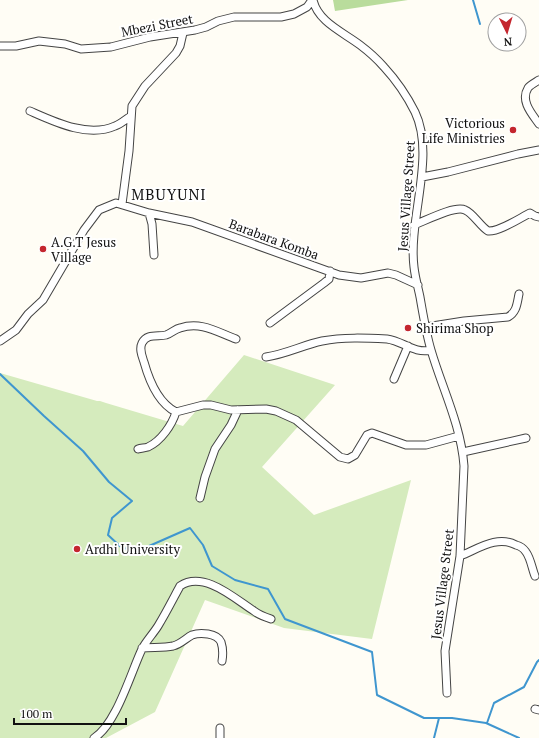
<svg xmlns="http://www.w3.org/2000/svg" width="539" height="738" font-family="'PT Serif',serif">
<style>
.green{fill:#d5ebbd}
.forest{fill:#b9dc9c}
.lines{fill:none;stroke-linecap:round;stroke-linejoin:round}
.stream{stroke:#3f96cf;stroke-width:2}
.minor-casing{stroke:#444;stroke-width:9}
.minor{stroke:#fff;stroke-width:7}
.poi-dot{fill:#c4262e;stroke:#fff;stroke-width:1.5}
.labels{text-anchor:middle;stroke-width:4;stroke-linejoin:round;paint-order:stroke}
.street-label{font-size:13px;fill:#111;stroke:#fff}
.poi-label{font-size:13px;fill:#111;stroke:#fff;text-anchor:start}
.quarter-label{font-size:15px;letter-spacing:1px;fill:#111;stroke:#fff}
</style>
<rect width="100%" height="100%" fill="#fffdf5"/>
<!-- green -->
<path class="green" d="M244,355L335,385L262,467L314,515L411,480L372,639L284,628L205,600L155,712L106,738H0V373L97,401H100L106,403L183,426Z"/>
<!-- forest -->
<path class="forest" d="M333,0H408L335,11Z"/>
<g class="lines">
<!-- stream -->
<path class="stream" d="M473,0L480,24
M0,374L44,416L83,451L109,482L132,501L112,518L108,535L122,548L140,550L190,528L203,545L212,566L235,580L268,589L285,619L372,652L377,695L424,718H452L486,723L519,738
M487,723L494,703L524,687L537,662L539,660
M434,738L439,718"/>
<!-- minor casing -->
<g class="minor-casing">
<path id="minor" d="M313,0C318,22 343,32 360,45C368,51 377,59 384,67C396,80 407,96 415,112C436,156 408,219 414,267C415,277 418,287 420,297C423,314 426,333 431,350C442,388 461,425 464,466L460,556L445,651L447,693
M0,46H16L39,41L65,44L81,49L111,47L150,37L195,30L206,27L218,21L234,17H281L294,14L307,7L312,0
M539,80C536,82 530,85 528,88C520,101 532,114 539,124
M30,111C55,122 88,138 115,126C121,124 126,119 131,116
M422,177L448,172L518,154L539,150
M122,204L129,151L132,106L145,86L176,53L180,46L183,33
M149,213L152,224L154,255
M414,225C425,221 455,205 465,210C473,213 480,226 488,231C499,232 520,218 530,213L535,216L539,217
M270,323L324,283L329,279L330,271
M426,327L464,321L508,317C517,312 517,303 519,294
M236,339C217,332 201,321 180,328C175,329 172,333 166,335C158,337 147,333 142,343C139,349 142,356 144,362C149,380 158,403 176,412L203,405H211L231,410L266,409L276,411L296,420L340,457L348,459L355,455L367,435L372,433L406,445H426L459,436
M0,341L16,330L28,314L43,300L84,230L99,210L116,203L149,213L192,222L339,275L361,278L388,273L396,275L418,285
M266,357C286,354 303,345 322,341C343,337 366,338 387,339C403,341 414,354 431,350
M394,379L408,346
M138,449C141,448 145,448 148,447C161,441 172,425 176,412
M463,452L526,438
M200,498L205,477L215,449L231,425L238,410
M460,556C478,549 497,535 516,545C520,546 524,549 526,552C531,559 532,569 535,576
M142,648C152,647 164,648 173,646C181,644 186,638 192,635C200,632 217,633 221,642C223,648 223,655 222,661
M535,709L539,710
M220,728V738
M94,738C116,725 131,672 142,649C146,641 153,634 158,626C166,613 173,599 180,586C204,570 235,599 254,611C259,615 265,617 271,619"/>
</g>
<!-- minor -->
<use href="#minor" class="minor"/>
</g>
<!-- markers -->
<g class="poi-dot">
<circle cx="513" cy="130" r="4"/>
<circle cx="43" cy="249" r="4"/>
<circle cx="408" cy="328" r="4"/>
<circle cx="77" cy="549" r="4"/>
</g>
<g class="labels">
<!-- street labels -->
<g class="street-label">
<text transform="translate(157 25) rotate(-11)" y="5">Mbezi Street</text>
<text transform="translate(406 196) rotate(-86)" y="5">Jesus Village Street</text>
<text transform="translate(274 239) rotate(20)" y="5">Barabara Komba</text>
<text transform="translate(442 584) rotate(-83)" y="5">Jesus Village Street</text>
</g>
<!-- poi labels -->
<g class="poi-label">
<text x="505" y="128" text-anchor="end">Victorious<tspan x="505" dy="15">Life Ministries</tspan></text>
<text x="51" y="247">A.G.T Jesus<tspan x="51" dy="15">Village</tspan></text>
<text x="416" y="333">Shirima Shop</text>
<text x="85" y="554">Ardhi University</text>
</g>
<!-- quarter labels -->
<g class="quarter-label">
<text x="169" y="200">MBUYUNI</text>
</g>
</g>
<!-- north arrow -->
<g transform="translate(507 32) rotate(175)"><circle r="19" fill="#ffffff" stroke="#a0a0a0"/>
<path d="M0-3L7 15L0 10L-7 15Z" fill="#c4262e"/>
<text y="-6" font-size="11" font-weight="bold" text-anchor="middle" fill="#111111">N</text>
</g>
<!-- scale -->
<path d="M14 718v6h112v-6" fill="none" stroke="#111111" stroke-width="2"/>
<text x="20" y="718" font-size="12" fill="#111111" stroke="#ffffff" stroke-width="3" paint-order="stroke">100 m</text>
</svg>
